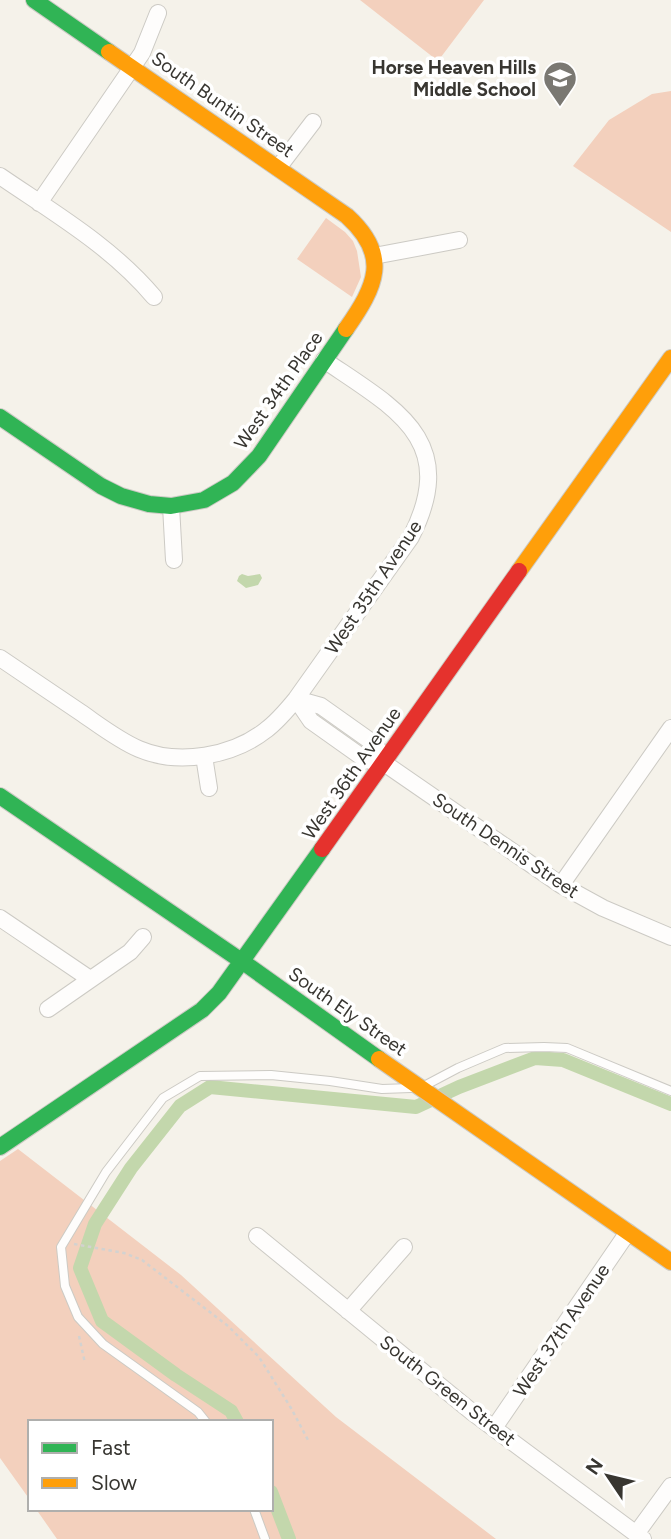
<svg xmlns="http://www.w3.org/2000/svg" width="671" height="1539" font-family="Figtree,sans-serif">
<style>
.green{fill:#f3d0bd}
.water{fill:#c3d7ac}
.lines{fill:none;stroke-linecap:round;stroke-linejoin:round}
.canal{stroke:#c3d7ac;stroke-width:14}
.lane-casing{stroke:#cccac4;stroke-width:10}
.street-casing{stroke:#cccac4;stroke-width:18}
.fast-casing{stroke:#cccac4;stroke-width:18}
.slow-casing{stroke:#cccac4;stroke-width:18}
.jam-casing{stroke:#cccac4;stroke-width:18}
.path{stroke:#d3d2d0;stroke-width:2.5;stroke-dasharray:3.5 3.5;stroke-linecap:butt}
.lane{stroke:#fefdfc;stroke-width:8}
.street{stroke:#fefdfc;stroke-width:16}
.fast{stroke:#30b455;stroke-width:16}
.slow{stroke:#ff9f0a;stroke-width:16}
.jam{stroke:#e5322d;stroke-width:16}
.labels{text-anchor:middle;stroke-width:7;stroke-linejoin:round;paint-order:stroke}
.poi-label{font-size:19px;font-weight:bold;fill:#383631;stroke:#fff;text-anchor:end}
.street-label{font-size:19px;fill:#383631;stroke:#fff}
</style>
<rect width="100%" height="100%" fill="#f5f2ea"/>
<!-- green -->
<path class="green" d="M360,0H484L438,61Z
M671,91V232L573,166L609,120L652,94Z
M326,218L345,232L353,241L357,251L361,277L352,297L297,259Z
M18,1149L181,1275L336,1417L496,1539H57L36,1509H271V1422H30V1500L0,1458V1161Z"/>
<!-- water -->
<path class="water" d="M242,574L248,576L260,574L262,578L258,585L246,588L237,581L239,576Z"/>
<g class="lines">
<!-- canal -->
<path class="canal" d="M237,1422L231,1411L176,1375L102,1321L80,1268L95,1224L131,1168L180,1106L210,1087L416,1107L459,1087L535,1058L563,1060L671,1104
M271,1492L289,1539"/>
<!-- lane casing -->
<g class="lane-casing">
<path id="lane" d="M424,1086L458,1068L505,1048L544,1047L567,1048L671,1091
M206,1422L198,1412L103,1344L78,1317L65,1286L61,1247L106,1172L163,1098L200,1076L271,1075L330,1081L382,1089L411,1088
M254,1509L265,1539"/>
</g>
<!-- street casing -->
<g class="street-casing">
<path id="street" d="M278,168L313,122
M0,176C54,213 111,246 154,297
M39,203L142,53L158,13
M374,256L459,240
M171,506L174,560
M0,658C27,676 53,694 80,712C99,725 118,740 139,749C179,766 233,756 266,730C278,721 287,710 296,699L411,537C460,440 396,409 324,360
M296,699L311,721L366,760L384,763L561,885L603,908L671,937
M296,699L321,706L376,745L384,763
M204,756L209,788
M561,885L671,728
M0,918L90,979
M48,1009L130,952L143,937
M257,1236L472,1412L643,1539
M348,1311L404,1247
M494,1428L628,1232
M636,1534L671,1486"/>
</g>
<!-- fast casing -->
<g class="fast-casing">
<path id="fast" d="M34,0L109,52
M0,417L101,486L121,496L149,504L171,506L204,500L233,483L259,456L346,329
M0,796L243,962L379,1059
M0,1147L202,1010L219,993L322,849"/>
</g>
<!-- slow casing -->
<g class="slow-casing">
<path id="slow" d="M109,52L347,216C391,256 376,286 346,329
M519,571L671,358
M379,1059L671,1262"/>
</g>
<!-- jam casing -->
<g class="jam-casing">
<path id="jam" d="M322,849L519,571"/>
</g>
<!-- path -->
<path class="path" d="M74,1244L124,1253L142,1260L228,1326L259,1357L291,1408L308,1440
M79,1336L85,1363"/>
<!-- lane -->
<use href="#lane" class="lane"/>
<!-- street -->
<use href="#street" class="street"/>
<!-- fast -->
<use href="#fast" class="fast"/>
<!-- slow -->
<use href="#slow" class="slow"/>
<!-- jam -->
<use href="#jam" class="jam"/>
</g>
<!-- icons -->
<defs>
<g id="school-pin" transform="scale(1.75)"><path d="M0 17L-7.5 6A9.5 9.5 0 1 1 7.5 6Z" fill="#7a7872" stroke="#fff"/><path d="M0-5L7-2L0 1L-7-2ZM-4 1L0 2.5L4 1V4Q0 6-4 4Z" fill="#fff"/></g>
</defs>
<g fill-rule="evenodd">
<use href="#school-pin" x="560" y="78"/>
</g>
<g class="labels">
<!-- poi labels -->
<g class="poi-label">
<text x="536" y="74">Horse Heaven Hills<tspan x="536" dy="22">Middle School</tspan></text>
</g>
<!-- street labels -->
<g class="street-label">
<text transform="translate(223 104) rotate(35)" y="7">South Buntin Street</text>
<text transform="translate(278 390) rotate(-55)" y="7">West 34th Place</text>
<text transform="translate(373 587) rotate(-56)" y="7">West 35th Avenue</text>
<text transform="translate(351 773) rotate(-55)" y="7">West 36th Avenue</text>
<text transform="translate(506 845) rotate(34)" y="7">South Dennis Street</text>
<text transform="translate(348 1011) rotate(35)" y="7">South Ely Street</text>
<text transform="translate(561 1330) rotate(-56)" y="7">West 37th Avenue</text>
<text transform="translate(448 1390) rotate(38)" y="7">South Green Street</text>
</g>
</g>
<!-- legend -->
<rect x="28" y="1420" width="245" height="91" fill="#ffffff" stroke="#afafad" stroke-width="2"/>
<rect x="42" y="1443" width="35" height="10" fill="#30b455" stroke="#afafad" stroke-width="2"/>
<text x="91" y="1455" font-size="21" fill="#383631">Fast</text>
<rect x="42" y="1478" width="35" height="10" fill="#ff9f0a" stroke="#afafad" stroke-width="2"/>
<text x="91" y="1490" font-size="21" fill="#383631">Slow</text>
<!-- north arrow -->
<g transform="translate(608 1476) rotate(305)" stroke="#ffffff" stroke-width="5" paint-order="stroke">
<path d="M0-5L12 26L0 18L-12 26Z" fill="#383631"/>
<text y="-10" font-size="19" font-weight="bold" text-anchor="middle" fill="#383631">N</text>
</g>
</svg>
